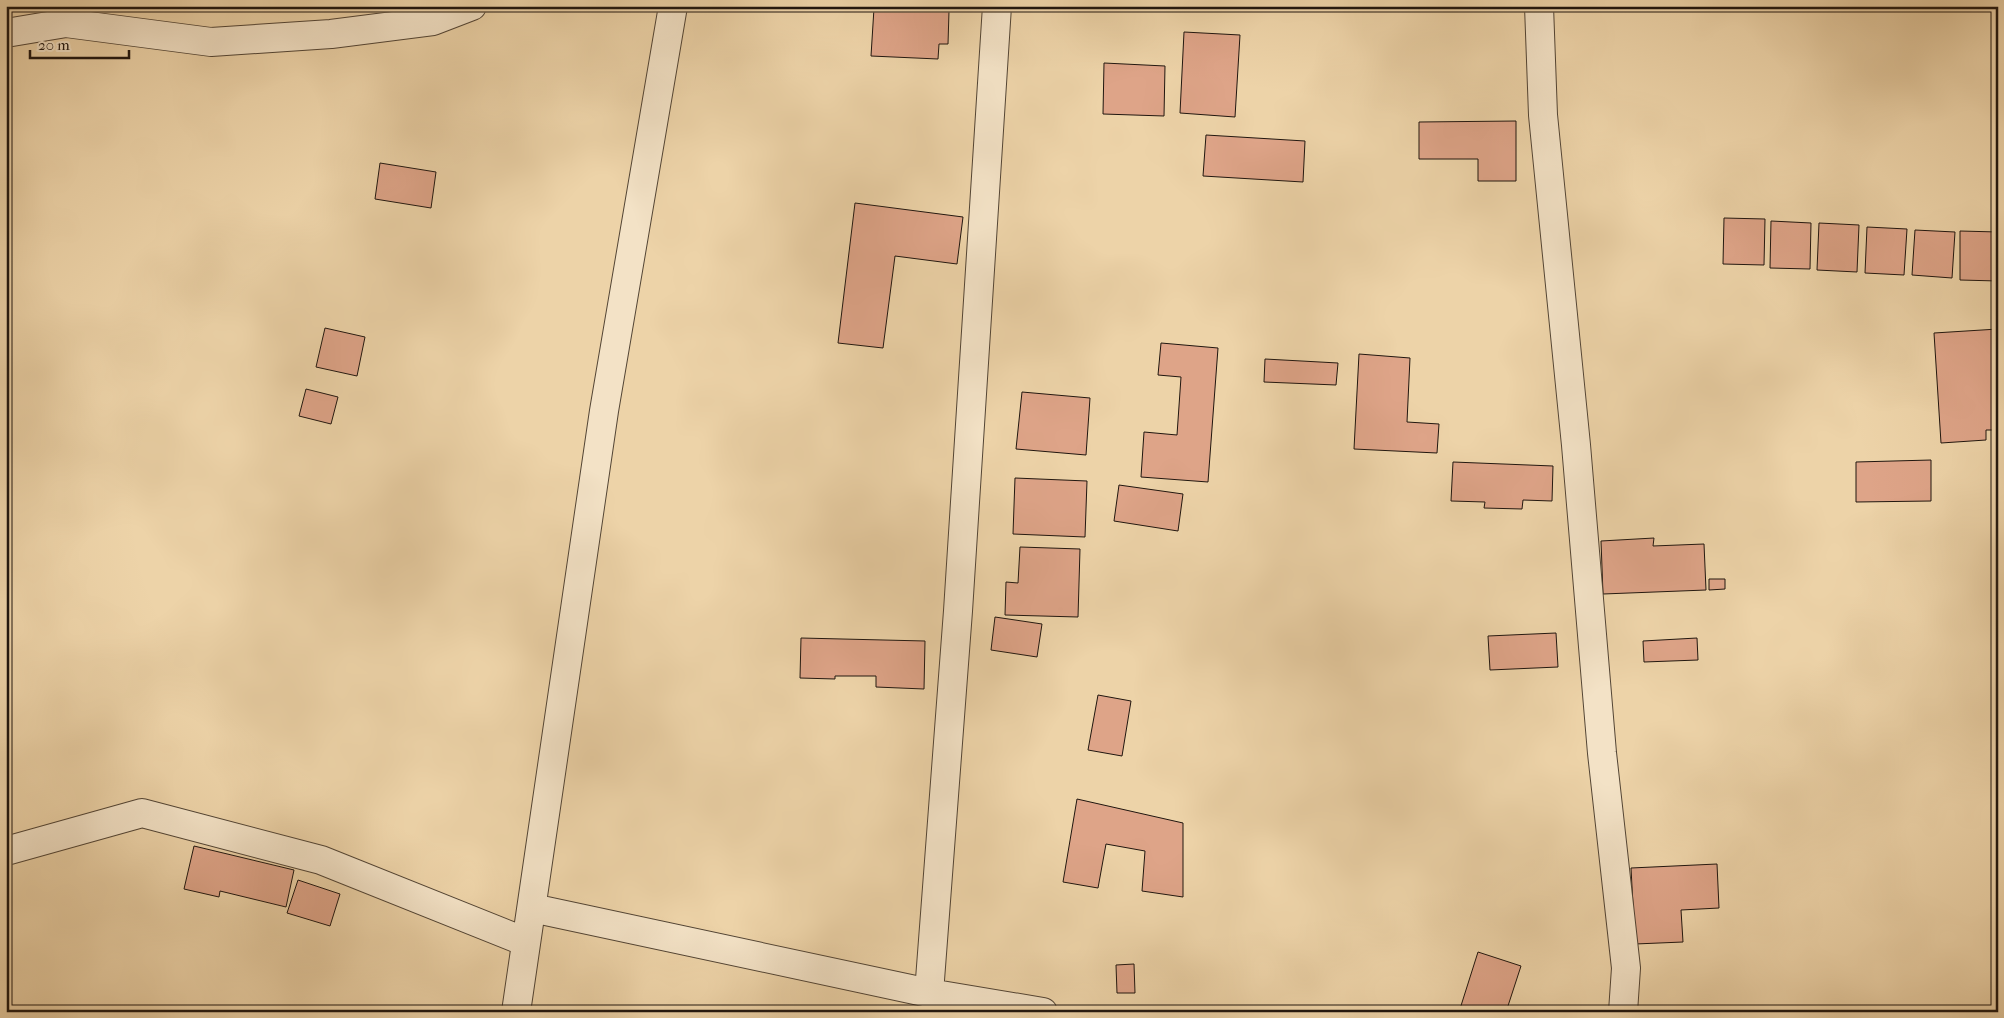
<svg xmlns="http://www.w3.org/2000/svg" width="2004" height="1018" font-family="'IM FELL French Canon',serif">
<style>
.building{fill:#dea488;stroke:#20160f}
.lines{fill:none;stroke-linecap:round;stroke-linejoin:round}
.minor-casing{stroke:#534535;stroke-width:30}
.minor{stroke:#f3e2c6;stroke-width:28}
</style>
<rect width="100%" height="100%" fill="#edd3a8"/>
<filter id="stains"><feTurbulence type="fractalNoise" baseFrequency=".004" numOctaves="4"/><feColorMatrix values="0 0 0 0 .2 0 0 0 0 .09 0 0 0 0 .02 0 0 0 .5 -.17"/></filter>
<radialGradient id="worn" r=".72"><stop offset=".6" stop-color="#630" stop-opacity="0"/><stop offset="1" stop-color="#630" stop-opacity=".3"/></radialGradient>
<!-- building -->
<path class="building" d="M874,8L949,11L948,44H939L938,59L871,56Z
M1184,32L1240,35L1235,117L1180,113Z
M1104,63L1165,66L1164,116L1103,114Z
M1516,121V181H1478V159H1419V122Z
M1206,135L1305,141L1303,182L1203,176Z
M380,163L436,172L431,208L375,199Z
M855,203L963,217L957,264L895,256L883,348L838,343Z
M1724,218L1765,219L1764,265L1723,264Z
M1771,221L1811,223L1810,269L1770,268Z
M1819,223L1859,225L1857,272L1817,270Z
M1867,227L1907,229L1904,275L1865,273Z
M1915,230L1955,232L1952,278L1912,275Z
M1960,231L1998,232V281L1960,280Z
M325,328L365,337L357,376L316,367Z
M1998,329V430H1986V440L1941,443L1934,333Z
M1161,343L1218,348L1208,482L1141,477L1144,432L1177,435L1181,377L1158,375Z
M1359,354L1410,358L1407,422L1439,424L1437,453L1354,449Z
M1265,359L1338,363L1336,385L1264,382Z
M306,389L338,397L331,424L299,416Z
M1022,392L1090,398L1086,455L1016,449Z
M1931,460V501L1856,502V462Z
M1453,462L1553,466L1552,501L1523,500L1522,509L1484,508L1485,502L1451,501Z
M1015,478L1087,481L1085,537L1013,534Z
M1119,485L1183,494L1178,531L1114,521Z
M1654,538L1653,546L1704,544L1706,590L1603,594L1601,541Z
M1020,547L1080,549L1078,617L1005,615L1006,582L1018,583Z
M1709,579H1725V589L1709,590Z
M995,617L1042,624L1037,657L991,650Z
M1556,633L1558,667L1490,670L1488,636Z
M801,638L925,641L924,689L876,687V676H835V679L800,678Z
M1697,638L1698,660L1644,662L1643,641Z
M1098,695L1131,701L1122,756L1088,750Z
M1077,799L1183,823V897L1142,891L1145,851L1106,844L1098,888L1063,882Z
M194,846L294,870L286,907L220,891L219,897L184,889Z
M1717,864L1719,908L1681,910L1683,942L1635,944L1631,868Z
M298,880L340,894L330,926L287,913Z
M1478,952L1521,966L1506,1012H1459Z
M1134,964L1135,993H1117L1116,965Z"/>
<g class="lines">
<!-- minor casing -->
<g class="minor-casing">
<path id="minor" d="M1539,6L1543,115L1576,445L1602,753L1626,968L1623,1012
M6,33L66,23L211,42L331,34L433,21L472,6
M6,851L142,813L321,860L526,942
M532,908L929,993L1043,1012
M929,993L958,611L997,6
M516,1012L604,411L673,6"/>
</g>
<!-- minor -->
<use href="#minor" class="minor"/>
</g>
<!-- margin -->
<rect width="2004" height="1018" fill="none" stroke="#edd3a8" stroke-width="25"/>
<rect x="8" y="8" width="1989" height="1003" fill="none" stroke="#20160f" stroke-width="2.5"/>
<rect x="12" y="12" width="1979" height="993" fill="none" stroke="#20160f"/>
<!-- scale -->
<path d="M30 50v8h99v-8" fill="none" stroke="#20160f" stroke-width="2.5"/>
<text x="38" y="50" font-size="15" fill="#20160f" stroke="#f3e2c6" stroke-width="4" paint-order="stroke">20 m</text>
<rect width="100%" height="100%" filter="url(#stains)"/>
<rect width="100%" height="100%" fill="url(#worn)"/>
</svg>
